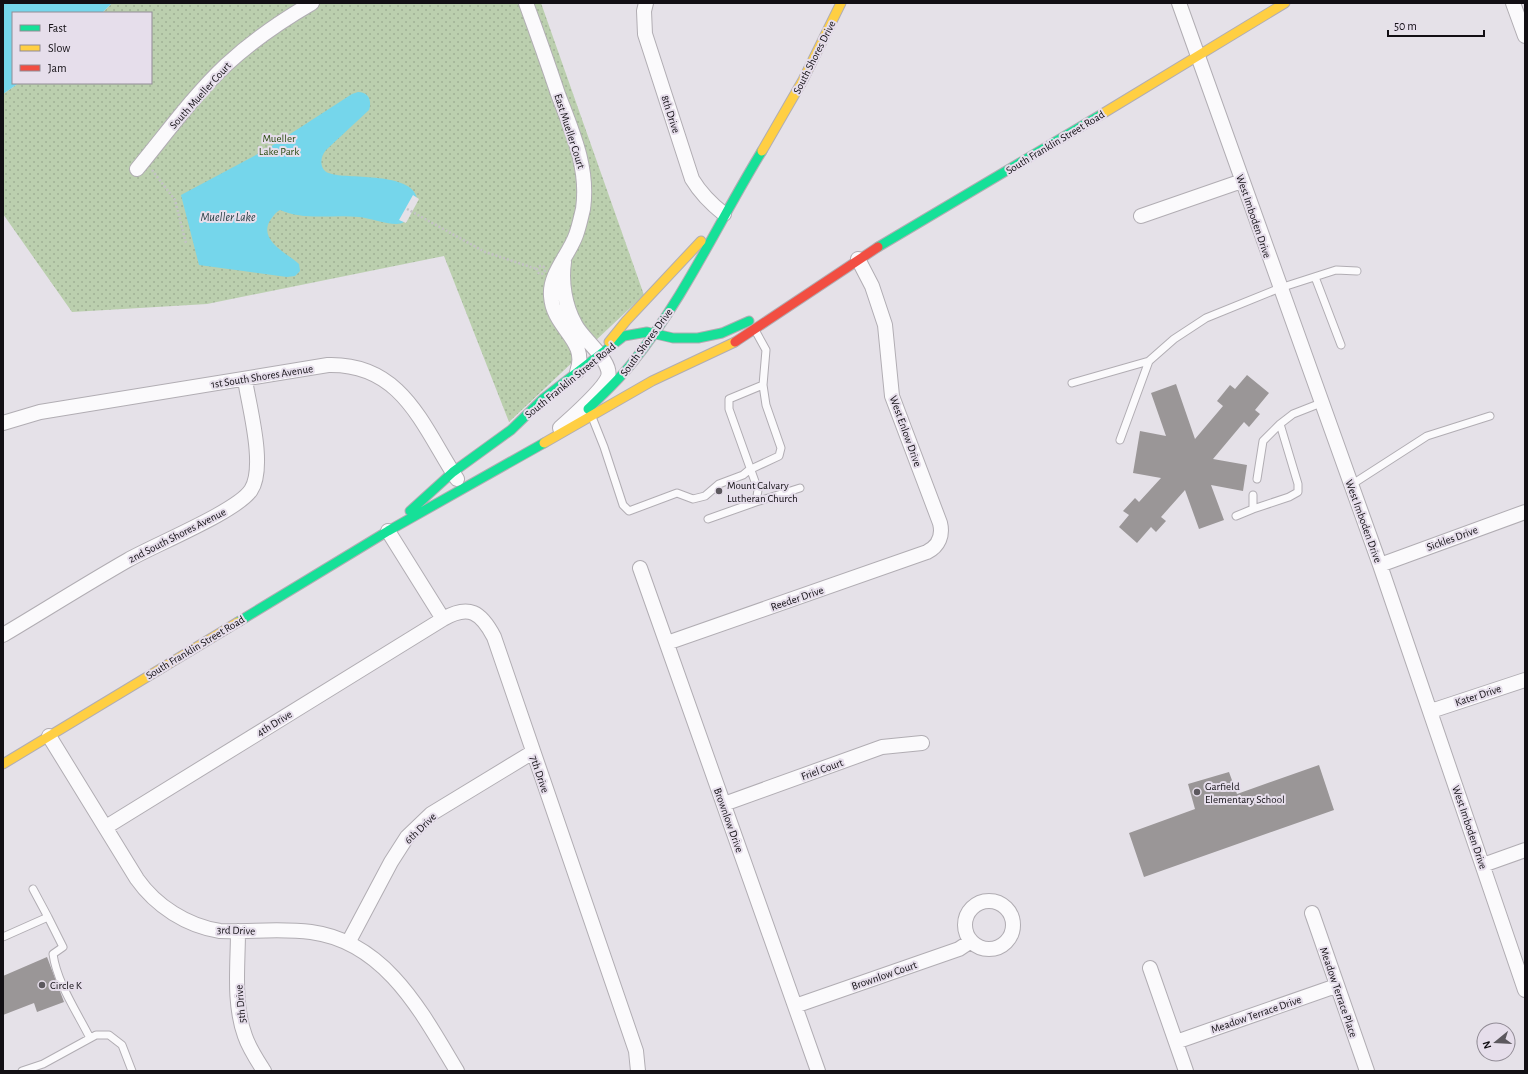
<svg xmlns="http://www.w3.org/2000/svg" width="1528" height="1074" font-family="'Alegreya Sans',sans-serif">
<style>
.park{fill:url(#park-dots)}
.water{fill:#75d6eb}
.pier{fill:#e5e1e8}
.building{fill:#9a9697}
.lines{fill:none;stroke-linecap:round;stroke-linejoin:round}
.lane-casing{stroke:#b1adb3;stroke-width:9}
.street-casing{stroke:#b1adb3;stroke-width:16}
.fast-casing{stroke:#b1adb3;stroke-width:11}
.slow-casing{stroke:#b1adb3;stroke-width:11}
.jam-casing{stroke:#b1adb3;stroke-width:11}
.path{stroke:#c4c3c6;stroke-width:2.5;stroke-dasharray:2 2;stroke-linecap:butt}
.lane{stroke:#fbfafc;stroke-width:7}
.street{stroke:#fbfafc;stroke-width:14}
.fast{stroke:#16e098;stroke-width:9}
.slow{stroke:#ffcf43;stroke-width:9}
.jam{stroke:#f24e42;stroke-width:9}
.poi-dot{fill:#5c585e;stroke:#e6deeb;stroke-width:1.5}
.labels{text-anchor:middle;stroke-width:4;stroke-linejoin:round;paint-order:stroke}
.street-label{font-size:11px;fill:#120f14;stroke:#e6deeb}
.park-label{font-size:11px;fill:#2b4a11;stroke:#e6deeb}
.poi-label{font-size:11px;fill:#120f14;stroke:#e6deeb;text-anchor:start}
.water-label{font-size:12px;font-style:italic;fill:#243c41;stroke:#e6deeb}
</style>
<defs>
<pattern id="park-dots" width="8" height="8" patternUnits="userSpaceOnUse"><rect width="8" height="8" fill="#bbcfae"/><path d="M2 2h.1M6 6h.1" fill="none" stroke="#a0b195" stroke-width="1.8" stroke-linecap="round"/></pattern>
</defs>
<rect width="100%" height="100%" fill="#e5e1e8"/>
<!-- park -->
<path class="park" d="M112,3H541L644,295L509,422L444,256L207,304L72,312L3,214V94L19,83H151V13H102Z"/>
<!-- water -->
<path class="water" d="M3,3H112L102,13H13V83H19L3,94Z
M358,92C369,92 372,101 369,110L326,150C319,158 319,172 332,174C350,179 411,172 417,198L404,222C396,228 371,218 359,217C334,214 304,221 280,210C276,212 274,215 271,219C257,239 285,252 299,264L300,271L295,276L287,277L199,265L181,195L267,149L352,94Z"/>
<!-- pier -->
<path class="pier" d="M413,195L419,199L406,223L399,220Z"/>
<!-- building -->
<path class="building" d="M1247,375L1269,393L1255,410L1260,414L1249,427L1244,422L1213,459L1247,465L1243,491L1211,485L1224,520L1199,529L1185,490L1161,517L1166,521L1156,532L1151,527L1137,543L1119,527L1129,515L1123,511L1135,498L1139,502L1161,478L1133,473L1140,431L1166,436L1151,393L1176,384L1195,439L1223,406L1217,401L1230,385L1235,389Z
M1319,765L1334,810L1144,877L1129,833L1195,809L1188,784L1229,772L1237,794Z
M47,957L64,1002L37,1012L34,1003L3,1015V976Z"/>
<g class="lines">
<!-- lane casing -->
<g class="lane-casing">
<path id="lane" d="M1315,277L1341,345
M1072,383L1149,361L1174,339L1206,318L1280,288L1336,270L1357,271
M592,417L604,447L623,505L629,511L677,493L693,499L705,496L719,484L743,475L749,470L779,456L781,448L766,405L763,385L766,350L755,330
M1120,440L1149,361
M1257,479L1263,441L1280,424L1293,414L1321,403
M1351,485L1427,436L1490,416
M756,502L800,488
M1253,509L1289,497L1298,492V484L1280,424
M1236,516L1253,509V495
M708,519L756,502L758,490L729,409V399L763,385
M33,889L48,917
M3,937L48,917L63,947L53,954C57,983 77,1012 90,1038
M22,1071L43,1064L96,1035H109L122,1045L132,1071"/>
</g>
<!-- street casing -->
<g class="street-casing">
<path id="street" d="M526,3C537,33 548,64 558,94C572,131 589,168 583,209C581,217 579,227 576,235C569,255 549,274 551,296C553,329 589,340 577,372
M646,3L644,11L645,34L692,179C701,194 710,203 724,214
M1179,3L1380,565L1525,990
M1513,3L1525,36
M137,169C166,134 193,96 226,65C252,41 281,21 312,3
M1141,216L1242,181
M3,423L40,412L328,365C402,363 422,425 457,479
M560,428C572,417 603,390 608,377C613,361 582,339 575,324C565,306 561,282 564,262
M388,531L443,619C469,604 481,612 494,637L636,1051L638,1071
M1380,565L1525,512
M640,568L818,1071
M3,635C45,610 86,584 128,560C154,545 238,511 251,490C266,467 249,406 245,380
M667,643L927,552C939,546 943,535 940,523L892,396L885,325L872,286L858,259
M1431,711L1525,680
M49,736L137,879C156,906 187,926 220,931C250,932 281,928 311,932C386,942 422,1013 457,1071
M724,804L882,747L922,743
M106,827L443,619
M1483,865L1525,850
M965 925a24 24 0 1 1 48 0a24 24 0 1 1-48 0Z
M1312,913L1367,1071
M238,931C238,965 233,1003 245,1036C249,1048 257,1060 264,1071
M348,943L391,862L407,837L431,814L533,752
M1150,968L1186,1071
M795,1006L959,949L971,941
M1176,1042L1336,986"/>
</g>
<!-- fast casing -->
<g class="fast-casing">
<path id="fast" d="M878,247L1102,114
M588,409C603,394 619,380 632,363C684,299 719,221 762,151
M410,511L453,472L511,430L544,398L624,336L647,332L673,338H698L722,333L749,321
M238,622L388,531L544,443"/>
</g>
<!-- slow casing -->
<g class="slow-casing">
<path id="slow" d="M1102,114L1285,3
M762,151L803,80L841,3
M609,342L626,321L701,241
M544,443L652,381L735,342
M3,764L238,622"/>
</g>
<!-- jam casing -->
<g class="jam-casing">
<path id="jam" d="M735,342L878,247"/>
</g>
<!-- path -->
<path class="path" d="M152,170L175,200L186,243
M407,209L485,252L537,269
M537 270a4 4 0 1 1 8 0a4 4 0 1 1-8 0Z"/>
<!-- lane -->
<use href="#lane" class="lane"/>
<!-- street -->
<use href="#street" class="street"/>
<!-- fast -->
<use href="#fast" class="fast"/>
<!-- slow -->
<use href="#slow" class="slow"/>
<!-- jam -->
<use href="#jam" class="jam"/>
</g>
<!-- markers -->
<g class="poi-dot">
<circle cx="719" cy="491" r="4"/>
<circle cx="1197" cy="792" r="4"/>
<circle cx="42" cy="985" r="4"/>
</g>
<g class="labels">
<!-- street labels -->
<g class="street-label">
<text transform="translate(814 57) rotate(-63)" y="4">South Shores Drive</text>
<text transform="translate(200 95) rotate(-48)" y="4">South Mueller Court</text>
<text transform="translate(671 114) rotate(72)" y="4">8th Drive</text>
<text transform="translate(570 131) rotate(72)" y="4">East Mueller Court</text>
<text transform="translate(1055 142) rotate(-31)" y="4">South Franklin Street Road</text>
<text transform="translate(1254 216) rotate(71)" y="4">West Imboden Drive</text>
<text transform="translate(646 342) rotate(-54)" y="4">South Shores Drive</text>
<text transform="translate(262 376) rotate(-9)" y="4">1st South Shores Avenue</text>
<text transform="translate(570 380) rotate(-39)" y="4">South Franklin Street Road</text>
<text transform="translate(906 431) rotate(70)" y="4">West Enlow Drive</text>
<text transform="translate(1364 521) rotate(70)" y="4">West Imboden Drive</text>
<text transform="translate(177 535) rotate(-27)" y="4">2nd South Shores Avenue</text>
<text transform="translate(1452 538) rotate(-20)" y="4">Sickles Drive</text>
<text transform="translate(797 598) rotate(-19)" y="4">Reeder Drive</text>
<text transform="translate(195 647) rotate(-31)" y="4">South Franklin Street Road</text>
<text transform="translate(1478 695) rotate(-18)" y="4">Kater Drive</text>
<text transform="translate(274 723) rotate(-32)" y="4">4th Drive</text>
<text transform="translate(822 769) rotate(-20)" y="4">Friel Court</text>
<text transform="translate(540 774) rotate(71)" y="4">7th Drive</text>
<text transform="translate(729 820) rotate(70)" y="4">Brownlow Drive</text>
<text transform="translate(1470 827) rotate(71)" y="4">West Imboden Drive</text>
<text transform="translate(420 828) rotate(-44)" y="4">6th Drive</text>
<text transform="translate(236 930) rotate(2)" y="4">3rd Drive</text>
<text transform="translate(884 975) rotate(-19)" y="4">Brownlow Court</text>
<text transform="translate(1339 992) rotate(71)" y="4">Meadow Terrace Place</text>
<text transform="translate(240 1004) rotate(-95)" y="4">5th Drive</text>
<text transform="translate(1256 1014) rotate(-19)" y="4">Meadow Terrace Drive</text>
</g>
<!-- park labels -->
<g class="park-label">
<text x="279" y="142">Mueller<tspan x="279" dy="13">Lake Park</tspan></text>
</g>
<!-- poi labels -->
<g class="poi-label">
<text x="727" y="489">Mount Calvary<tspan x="727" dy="13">Lutheran Church</tspan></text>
<text x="1205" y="790">Garfield<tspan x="1205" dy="13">Elementary School</tspan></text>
<text x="50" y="989">Circle K</text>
</g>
<!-- water labels -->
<g class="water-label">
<text x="228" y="221">Mueller Lake</text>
</g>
</g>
<!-- border -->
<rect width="1528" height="1074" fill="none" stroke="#120f14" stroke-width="8"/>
<!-- legend -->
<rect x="12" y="12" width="140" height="72" fill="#e6deeb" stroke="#918b95"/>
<rect x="20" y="25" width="20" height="6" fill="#16e098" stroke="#918b95"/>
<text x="48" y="32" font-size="12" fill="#120f14">Fast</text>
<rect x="20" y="45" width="20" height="6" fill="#ffcf43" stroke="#918b95"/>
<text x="48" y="52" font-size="12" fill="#120f14">Slow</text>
<rect x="20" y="65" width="20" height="6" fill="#f24e42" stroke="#918b95"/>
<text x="48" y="72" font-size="12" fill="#120f14">Jam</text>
<!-- north arrow -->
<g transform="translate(1496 1042) rotate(252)"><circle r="19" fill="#e6deeb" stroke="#918b95"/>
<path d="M0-3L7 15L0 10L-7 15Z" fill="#5c585e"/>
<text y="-6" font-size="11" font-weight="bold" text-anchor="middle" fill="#120f14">N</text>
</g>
<!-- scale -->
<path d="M1388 30v6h96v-6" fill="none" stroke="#120f14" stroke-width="2"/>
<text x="1394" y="30" font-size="12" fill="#120f14" stroke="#e6deeb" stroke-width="3" paint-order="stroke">50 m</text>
</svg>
